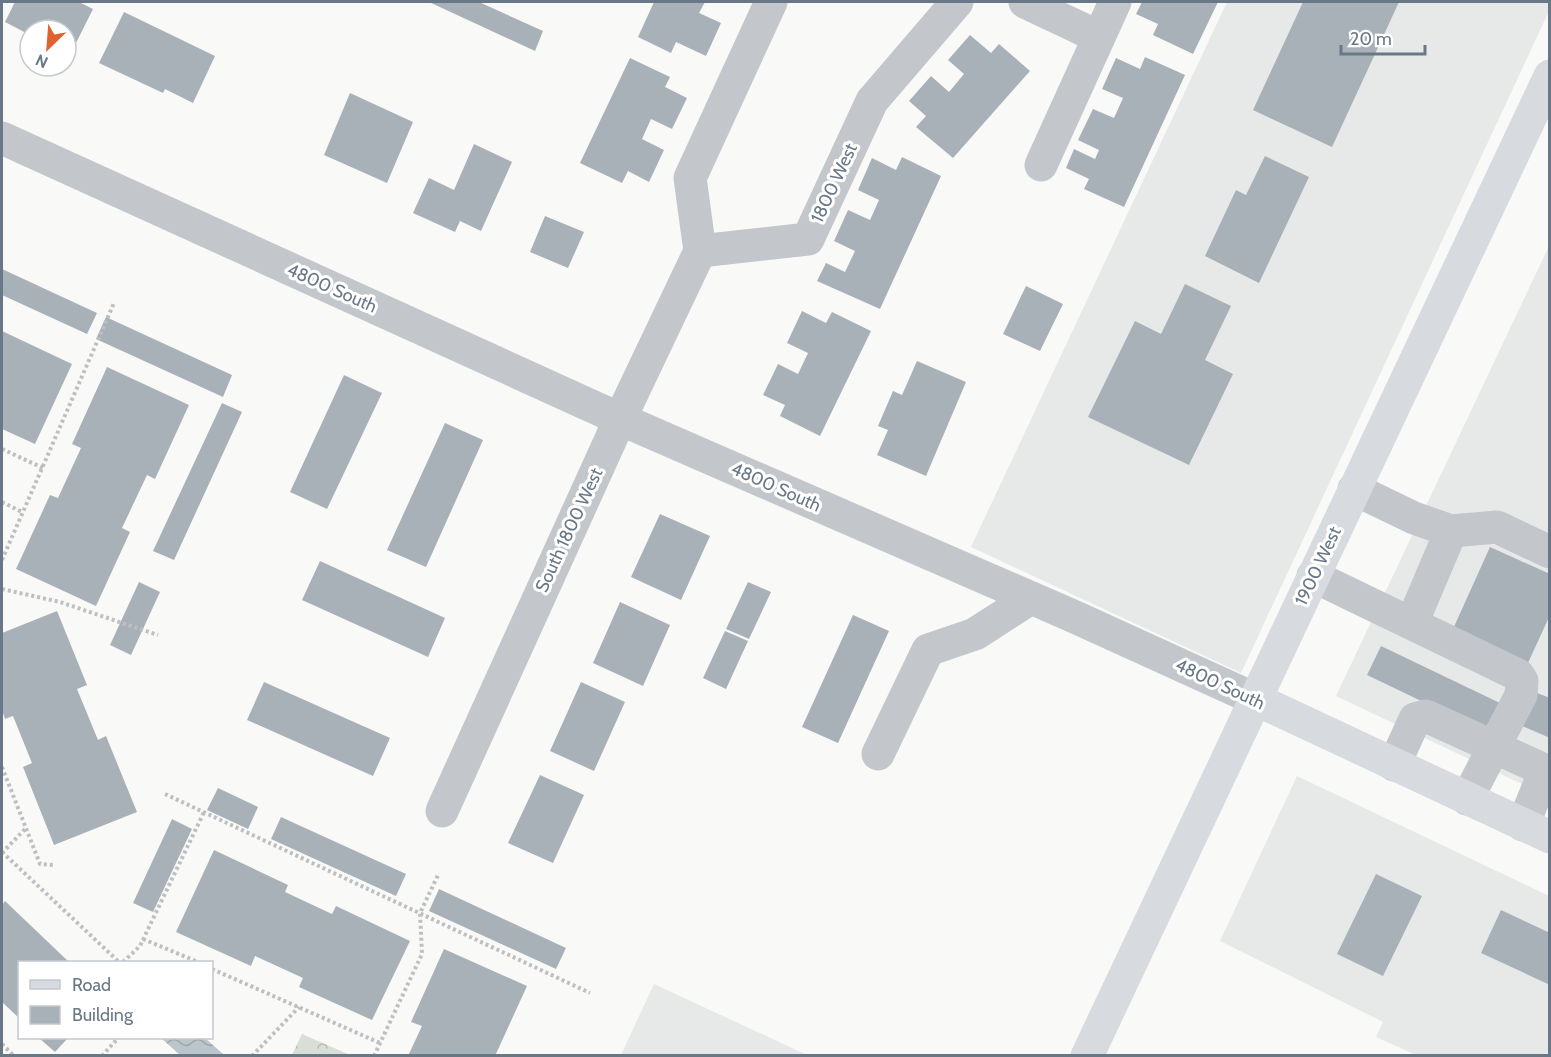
<svg xmlns="http://www.w3.org/2000/svg" width="1551" height="1057" font-family="Cabin,sans-serif">
<style>
.built{fill:#e7e8e8}
.forest{fill:url(#forest-crowns)}
.water{fill:url(#water-waves)}
.building{fill:#a9b1b8}
.lines{fill:none;stroke-linecap:round;stroke-linejoin:round}
.path{stroke:#bdbfc2;stroke-width:4;stroke-dasharray:3 3;stroke-linecap:butt}
.minor{stroke:#c3c6ca;stroke-width:33}
.major{stroke:#d7dbdf;stroke-width:33}
.labels{text-anchor:middle;stroke-width:6;stroke-linejoin:round;paint-order:stroke}
.street-label{font-size:18px;fill:#697887;stroke:#fff}
</style>
<defs>
<pattern id="forest-crowns" width="20" height="18" patternUnits="userSpaceOnUse" patternTransform="scale(1.5)"><rect width="20" height="18" fill="#d9ded6"/><path d="M2 6a3 3 0 1 1 6 0M12 15a3 3 0 1 1 6 0" fill="none" stroke="#b4b9b3"/></pattern>
<pattern id="water-waves" width="16" height="10" patternUnits="userSpaceOnUse" patternTransform="scale(1.5)"><rect width="16" height="10" fill="#bbc5cb"/><path d="M0 5q4-4 8 0t8 0" fill="none" stroke="#9ca5aa"/></pattern>
</defs>
<rect width="100%" height="100%" fill="#f9f9f7"/>
<!-- built -->
<path class="built" d="M1227,2H1549V11L1241,673L971,547Z
M1549,246V797L1336,696Z
M1297,776L1549,896V1055H1416L1376,1037L1383,1022L1220,941Z
M654,984L807,1055H621Z"/>
<!-- forest -->
<path class="forest" d="M302,1034L350,1055H292Z"/>
<!-- water -->
<path class="water" d="M161,1038H205L223,1054L180,1055Z"/>
<!-- building -->
<path class="building" d="M15,2H79L93,9L69,57L66,55V30H30V35L5,22Z
M429,2H479L543,31L535,51Z
M654,2H705L699,13L721,23L706,56L676,42L671,53L638,37Z
M1142,2H1218L1193,54L1153,35L1158,24L1136,14Z
M1303,2H1399L1332,147L1253,110Z
M124,12L215,56L193,103L165,89L163,93L99,63Z
M970,35L991,53L999,44L1030,71L953,158L916,127L926,116L909,101L931,76L949,92L964,74L948,60Z
M1145,57L1185,75L1124,207L1084,189L1089,179L1066,168L1074,149L1095,159L1099,150L1078,140L1093,109L1114,118L1123,98L1102,89L1116,58L1140,69Z
M630,58L670,77L665,87L687,98L672,129L651,119L642,139L664,150L649,182L628,171L622,183L580,163Z
M350,93L413,122L387,183L324,155Z
M474,144L512,162L481,231L460,221L455,232L413,213L429,178L454,190Z
M1265,156L1309,177L1259,283L1205,256L1236,190L1246,195Z
M902,157L941,176L880,309L817,281L826,263L845,272L855,251L834,241L848,210L870,220L879,200L858,190L872,158L896,170Z
M545,216L584,232L568,268L530,252Z
M2,269L97,313L87,334L2,295Z
M1185,284L1231,306L1205,360L1233,374L1189,465L1088,417L1135,321L1161,334Z
M1026,286L1063,304L1040,351L1003,334Z
M802,311L826,323L832,312L871,331L820,436L780,416L785,405L763,395L778,364L798,374L808,353L787,343Z
M106,317L232,375L223,397L96,339Z
M2,331L72,364L35,444L2,429Z
M917,361L966,382L926,476L877,455L888,430L878,426L893,391L902,395Z
M107,367L189,405L155,479L147,475L122,528L130,532L96,606L16,569L50,495L58,498L81,448L72,444Z
M344,375L382,393L327,509L290,492Z
M222,403L242,412L174,560L153,551Z
M445,423L483,440L426,567L387,550Z
M660,514L710,536L681,600L631,577Z
M1490,547L1550,574V615L1528,663L1453,629Z
M320,561L445,618L428,657L302,600Z
M139,582L160,592L131,655L110,645Z
M748,582L771,592L749,639L726,629Z
M620,602L670,625L643,686L593,663Z
M57,611L87,685L77,689L98,740L106,736L137,812L54,845L23,767L32,763L13,716L5,719L2,710V633Z
M853,615L889,631L838,743L802,727Z
M725,631L748,641L726,689L703,678Z
M1381,646L1502,704L1488,733L1367,675Z
M264,682L390,738L373,776L247,720Z
M581,682L625,702L594,771L550,751Z
M1537,693L1550,698V738L1522,726Z
M540,775L584,795L553,863L508,843Z
M218,788L258,807L248,829L207,810Z
M281,817L406,874L396,896L271,839Z
M172,819L192,829L153,912L133,903Z
M214,850L288,885L285,892L332,914L336,906L410,941L372,1020L299,987L303,978L255,956L251,966L176,932Z
M1376,874L1422,896L1383,976L1337,954Z
M439,889L566,948L556,969L429,911Z
M5,901L69,962H20V1019L2,1002V905Z
M1501,910L1550,933V985L1481,953Z
M444,949L527,986L495,1056H408L422,1026L411,1022Z
M39,1038H68L55,1052Z"/>
<g class="lines">
<!-- path -->
<path class="path" d="M2,449L43,468
M2,502L22,512
M2,560L114,303
M2,589L60,602L158,635
M2,767L40,864L54,865
M165,794L590,993
M2,852L119,962
M2,853L26,828
M143,939L198,962
M123,962L140,946L204,812
M212,969L380,1043
M2,1044L14,1056
M102,1056L118,1038
M252,1056L299,1007
M374,1056L422,954L420,913L439,873"/>
<!-- minor -->
<path class="minor" d="M1025,2L1099,37
M2,138L620,419L1075,617L1255,699
M1041,165L1115,2
M700,251L808,239L872,101L957,2
M700,251L690,178L771,2
M1354,489L1414,518L1451,531L1497,527L1550,552
M1313,576L1518,675L1522,681L1521,695L1467,799
M1412,623L1451,531
M878,754L928,650L975,634L1031,598
M1394,765L1415,719L1426,716L1540,768L1542,778L1523,825
M442,811L620,419L700,251"/>
<!-- major -->
<path class="major" d="M1255,699L1550,837
M1087,1056L1550,76"/>
</g>
<g class="labels">
<!-- street labels -->
<g class="street-label">
<text transform="translate(834 183) rotate(-65)" y="6">1800 West</text>
<text transform="translate(332 288) rotate(24)" y="6">4800 South</text>
<text transform="translate(776 487) rotate(24)" y="6">4800 South</text>
<text transform="translate(569 530) rotate(-65)" y="6">South 1800 West</text>
<text transform="translate(1318 566) rotate(-65)" y="6">1900 West</text>
<text transform="translate(1220 684) rotate(25)" y="6">4800 South</text>
</g>
</g>
<!-- border -->
<rect width="1551" height="1057" fill="none" stroke="#697887" stroke-width="6"/>
<!-- legend -->
<rect x="18" y="961" width="195" height="78" fill="#ffffff" stroke="#c3c9cf" stroke-width="1.5"/>
<rect x="30" y="980" width="30" height="9" fill="#d7dbdf" stroke="#c3c9cf" stroke-width="1.5"/>
<text x="72" y="991" font-size="18" fill="#697887">Road</text>
<rect x="30" y="1006" width="30" height="18" fill="#a9b1b8" stroke="#c3c9cf" stroke-width="1.5"/>
<text x="72" y="1021" font-size="18" fill="#697887">Building</text>
<!-- north arrow -->
<g transform="translate(48 48) rotate(205)"><circle r="28" fill="#ffffff" stroke="#c3c9cf" stroke-width="1.5"/>
<path d="M0-4.5L10 22L0 15L-10 22Z" fill="#e0622f"/>
<text y="-9" font-size="16" font-weight="bold" text-anchor="middle" fill="#697887">N</text>
</g>
<!-- scale -->
<path d="M1341 45v9h84v-9" fill="none" stroke="#697887" stroke-width="3"/>
<text x="1350" y="45" font-size="18" fill="#697887" stroke="#ffffff" stroke-width="4.5" paint-order="stroke">20 m</text>
</svg>
